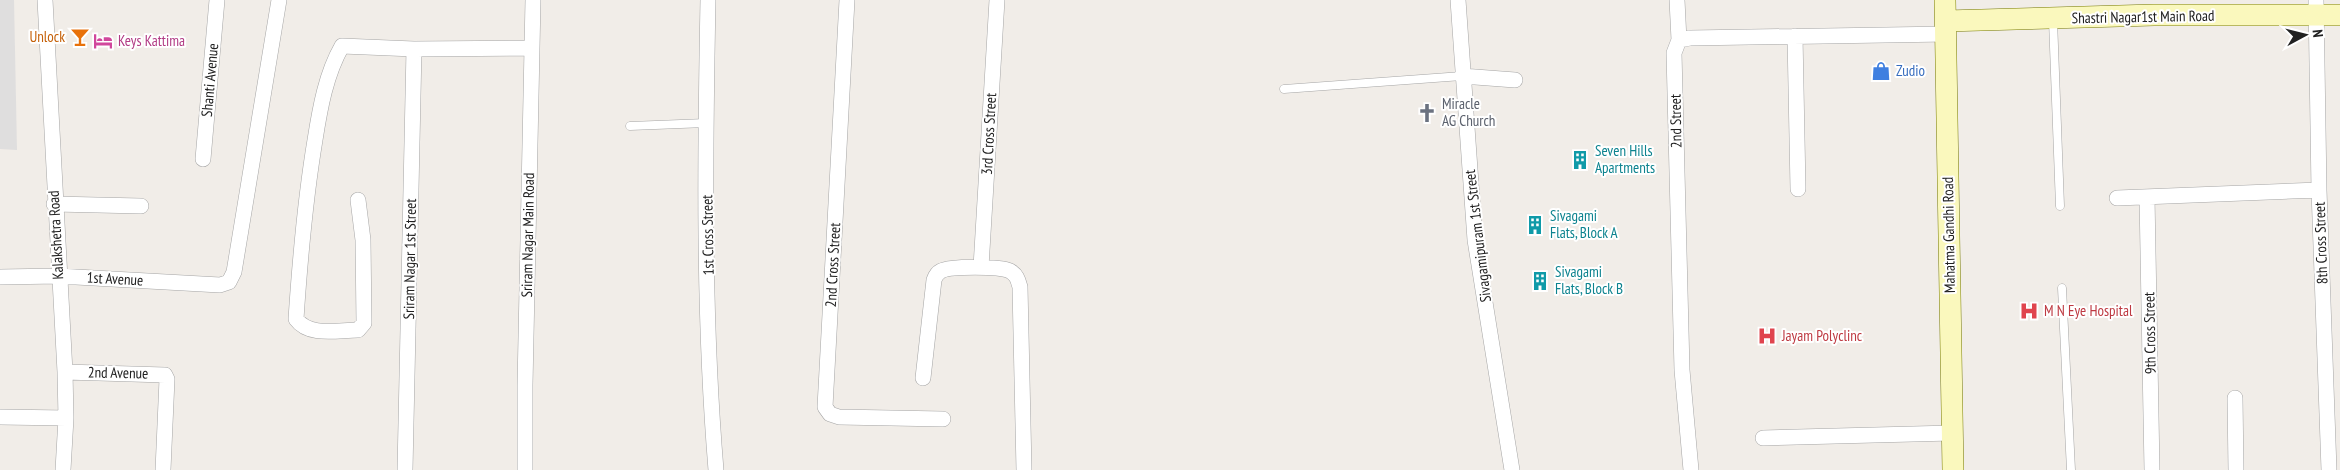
<svg xmlns="http://www.w3.org/2000/svg" width="2340" height="470" font-family="'PT Sans Narrow',sans-serif">
<style>
.residential{fill:#dfdede}
.lines{fill:none;stroke-linecap:round;stroke-linejoin:round}
.lane-casing{stroke:#a5a5a5;stroke-width:9}
.street-casing{stroke:#a5a5a5;stroke-width:16}
.secondary-casing{stroke:#787b05;stroke-width:22}
.lane{stroke:#fff;stroke-width:8}
.street{stroke:#fff;stroke-width:15}
.secondary{stroke:#faf8bd;stroke-width:21}
.labels{text-anchor:middle;stroke-width:4;stroke-linejoin:round;paint-order:stroke}
.street-label{font-size:15px;fill:#212121;stroke:#fff}
.food-label{font-size:15px;fill:#c56008;stroke:#fff;text-anchor:end}
.hotel-label{font-size:15px;fill:#b23c85;stroke:#fff;text-anchor:start}
.shop-label{font-size:15px;fill:#366cbe;stroke:#fff;text-anchor:start}
.worship-label{font-size:15px;fill:#5b616d;stroke:#fff;text-anchor:start}
.culture-label{font-size:15px;fill:#0d838f;stroke:#fff;text-anchor:start}
.health-label{font-size:15px;fill:#be3a42;stroke:#fff;text-anchor:start}
</style>
<rect width="100%" height="100%" fill="#f1ede8"/>
<!-- residential -->
<path class="residential" d="M0,0H14L17,150L0,149Z"/>
<g class="lines">
<!-- lane casing -->
<g class="lane-casing">
<path id="lane" d="M2053,20L2060,206
M1284,89L1462,76
M630,126L706,123
M2062,288L2071,470"/>
</g>
<!-- street casing -->
<g class="street-casing">
<path id="street" d="M45,0L65,372L66,418L63,470
M708,0C705,156 703,314 716,470
M847,0L825,407L830,414L839,417L943,419
M1458,0L1475,240L1512,470
M1677,0L1679,40
M2316,0L2319,190L2329,470
M1795,36L1798,189
M1462,76L1515,80
M203,159L217,0
M2147,197L2152,470
M2117,198L2319,190
M358,200L363,240L364,323L358,330C337,330 309,337 296,319C300,259 305,200 315,140C320,108 326,74 342,46L414,49L531,48
M54,204L141,206
M981,267L997,0
M0,277L58,276L220,285L229,282L234,272L279,0
M65,372L165,375L167,379L163,470
M923,378L934,280C935,277 937,273 941,271C950,266 1000,266 1010,271C1017,275 1018,280 1020,287L1024,470
M2235,398L2236,470
M0,417L66,418
M1763,438L1952,433
M405,470L414,49
M525,470V385L533,0
M1691,470L1682,370L1674,53L1679,40L1690,38L1947,34"/>
</g>
<!-- secondary casing -->
<g class="secondary-casing">
<path id="secondary" d="M1945,0L1953,470
M1946,21L2154,15H2340"/>
</g>
<!-- lane -->
<use href="#lane" class="lane"/>
<!-- street -->
<use href="#street" class="street"/>
<!-- secondary -->
<use href="#secondary" class="secondary"/>
</g>
<!-- icons -->
<defs>
<g id="bar-bare" transform="scale(1.5)"><path d="M-6-5H6L.8 .8V4.5H3.5V6h-7V4.5H-.8V.8Z" fill="#e8710a" stroke="#fff" stroke-width="2.5" paint-order="stroke"/></g>
<g id="hotel-bare" transform="scale(1.5)"><path d="M-6-4.5h1.5V1H6V5H4.5V3h-9V5H-6ZM-4 0a1.8 1.8 0 1 1 3.6 0ZM.5 0V-2.5h3Q6-2.5 6 0Z" fill="#d1479c" stroke="#fff" stroke-width="2.5" paint-order="stroke"/></g>
<g id="shop-bare" transform="scale(1.5)"><path d="M-5-2.5h2.3a2.7 3.5 0 0 1 5.4 0H5L5.5 6h-11ZM-1.5-2.5h3a1.5 2.3 0 0 0-3 0Z" fill="#3f7fe0" stroke="#fff" stroke-width="2.5" paint-order="stroke"/></g>
<g id="church-bare" transform="scale(1.5)"><path d="M-1.2-6h2.4v3.5h3.3v2.4h-3.3V6h-2.4V-.1h-3.3v-2.4h3.3Z" fill="#6b7280" stroke="#fff" stroke-width="2.5" paint-order="stroke"/></g>
<g id="building-bare" transform="scale(1.5)"><path d="M-4-6H4V6H1V3H-1V6H-4ZM-2.5-4.3h1.7v1.8h-1.7ZM.8-4.3h1.7v1.8H.8ZM-2.5-1h1.7V.8h-1.7ZM.8-1h1.7V.8H.8Z" fill="#0f9aa8" stroke="#fff" stroke-width="2.5" paint-order="stroke"/></g>
<g id="hospital-bare" transform="scale(1.5)"><path d="M-5-5h3v3.5h4V-5h3V5h-3V1.5h-4V5h-3Z" fill="#e0444e" stroke="#fff" stroke-width="2.5" paint-order="stroke"/></g>
</defs>
<g fill-rule="evenodd">
<use href="#bar-bare" x="80" y="37"/>
<use href="#hotel-bare" x="103" y="41"/>
<use href="#shop-bare" x="1881" y="71"/>
<use href="#church-bare" x="1427" y="113"/>
<use href="#building-bare" x="1580" y="160"/>
<use href="#building-bare" x="1535" y="225"/>
<use href="#building-bare" x="1540" y="281"/>
<use href="#hospital-bare" x="2029" y="311"/>
<use href="#hospital-bare" x="1767" y="336"/>
</g>
<g class="labels">
<!-- street labels -->
<g class="street-label">
<text transform="translate(2143 17) rotate(-1)" y="5">Shastri Nagar1st Main Road</text>
<text transform="translate(210 80) rotate(-85)" y="5">Shanti Avenue</text>
<text transform="translate(1676 121) rotate(-91)" y="5">2nd Street</text>
<text transform="translate(989 134) rotate(-87)" y="5">3rd Cross Street</text>
<text transform="translate(56 235) rotate(-93)" y="5">Kalakshetra Road</text>
<text transform="translate(528 235) rotate(-89)" y="5">Sriram Nagar Main Road</text>
<text transform="translate(708 235) rotate(-91)" y="5">1st Cross Street</text>
<text transform="translate(1949 235) rotate(-91)" y="5">Mahatma Gandhi Road</text>
<text transform="translate(1478 236) rotate(-97)" y="5">Sivagamipuram 1st Street</text>
<text transform="translate(2321 243) rotate(-92)" y="5">8th Cross Street</text>
<text transform="translate(410 259) rotate(-89)" y="5">Sriram Nagar 1st Street</text>
<text transform="translate(833 265) rotate(-87)" y="5">2nd Cross Street</text>
<text transform="translate(115 279) rotate(3)" y="5">1st Avenue</text>
<text transform="translate(2150 333) rotate(-91)" y="5">9th Cross Street</text>
<text transform="translate(118 373) rotate(1)" y="5">2nd Avenue</text>
</g>
<!-- food labels -->
<g class="food-label">
<text x="65" y="42">Unlock</text>
</g>
<!-- hotel labels -->
<g class="hotel-label">
<text x="118" y="46">Keys Kattima</text>
</g>
<!-- shop labels -->
<g class="shop-label">
<text x="1896" y="76">Zudio</text>
</g>
<!-- worship labels -->
<g class="worship-label">
<text x="1442" y="109">Miracle<tspan x="1442" dy="17">AG Church</tspan></text>
</g>
<!-- culture labels -->
<g class="culture-label">
<text x="1595" y="156">Seven Hills<tspan x="1595" dy="17">Apartments</tspan></text>
<text x="1550" y="221">Sivagami<tspan x="1550" dy="17">Flats, Block A</tspan></text>
<text x="1555" y="277">Sivagami<tspan x="1555" dy="17">Flats, Block B</tspan></text>
</g>
<!-- health labels -->
<g class="health-label">
<text x="2044" y="316">M N Eye Hospital</text>
<text x="1782" y="341">Jayam Polyclinc</text>
</g>
</g>
<!-- north arrow -->
<g transform="translate(2305 35) rotate(83)" stroke="#ffffff" stroke-width="4" paint-order="stroke">
<path d="M0-4L9 19L0 12L-9 19Z" fill="#212121"/>
<text y="-8" font-size="14" font-weight="bold" text-anchor="middle" fill="#212121">N</text>
</g>
</svg>
